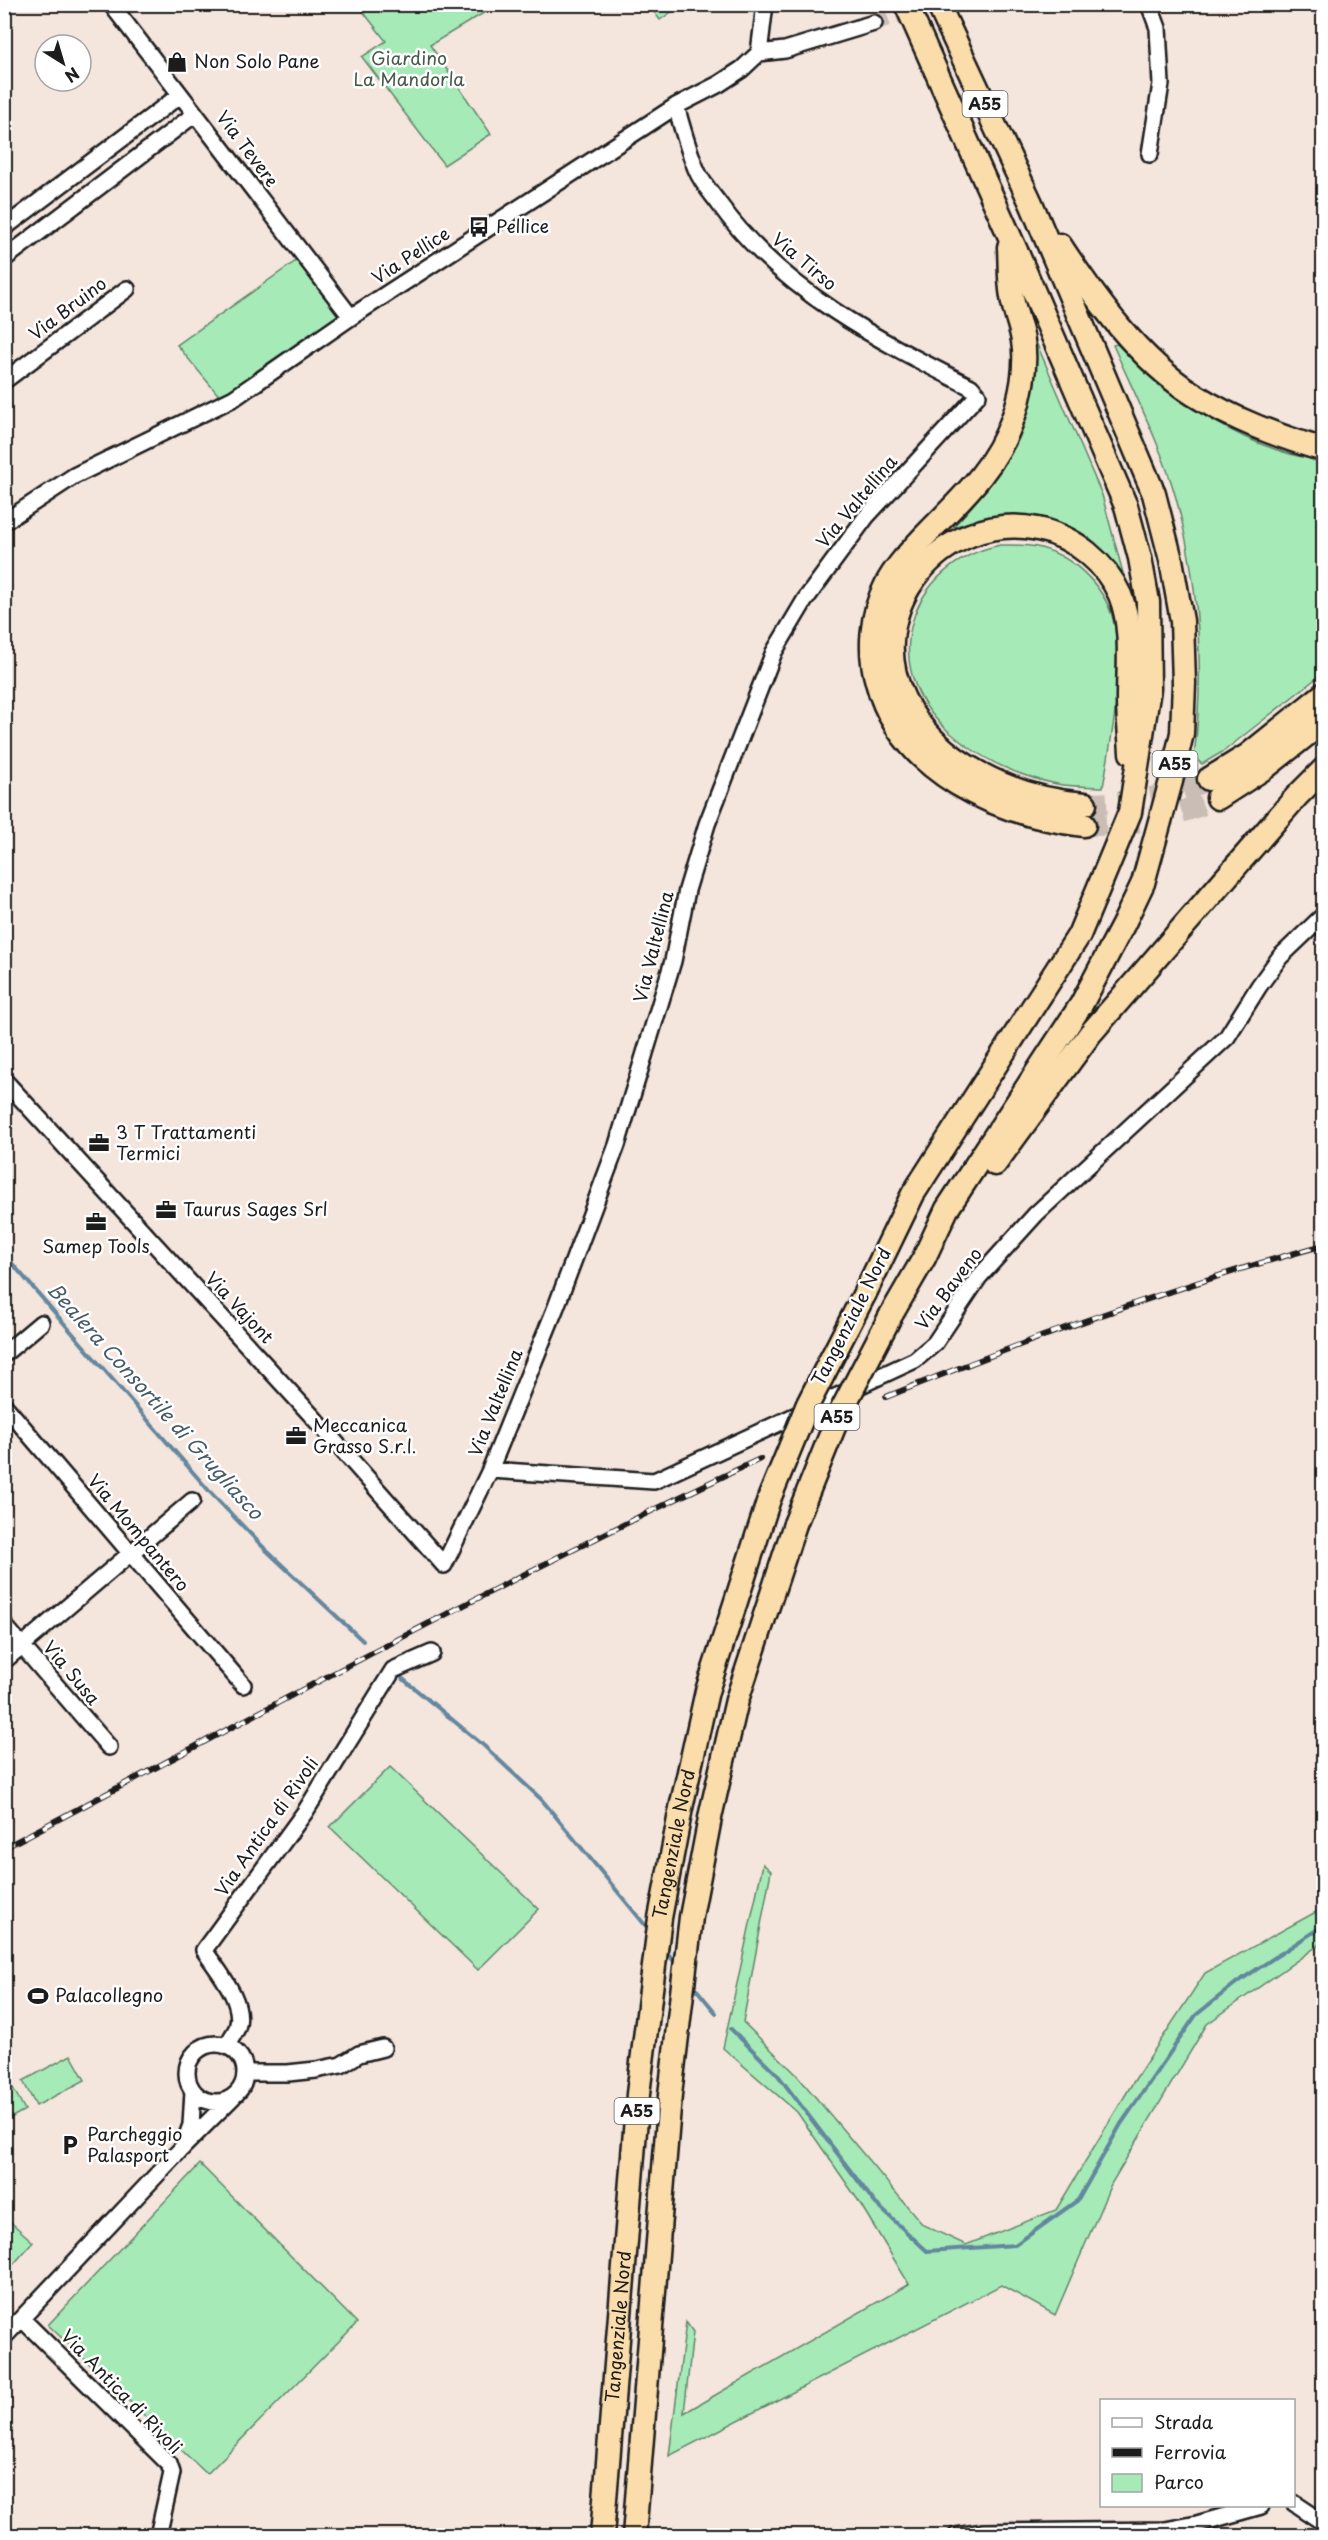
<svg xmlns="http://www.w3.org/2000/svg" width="1328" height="2540" font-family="'Playpen Sans',sans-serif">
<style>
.green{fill:#a6ebb7;stroke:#61846a;stroke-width:1.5}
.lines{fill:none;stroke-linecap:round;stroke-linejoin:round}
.stream{stroke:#64879e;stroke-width:4}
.minor-tunnel{stroke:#c9bdb6;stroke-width:15;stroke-dasharray:15 8;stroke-linecap:butt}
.highway-tunnel{stroke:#c9bdb6;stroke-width:22;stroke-dasharray:22 11;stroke-linecap:butt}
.minor-casing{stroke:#1c1c1c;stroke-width:20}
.highway-casing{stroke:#1c1c1c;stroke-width:27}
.minor{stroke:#fff;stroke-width:15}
.highway{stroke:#fbddab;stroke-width:22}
.rail-casing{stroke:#1c1c1c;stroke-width:6}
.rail{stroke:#fff;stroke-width:4;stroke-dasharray:11;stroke-linecap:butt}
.highway-bridge-casing{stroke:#1c1c1c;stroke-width:27;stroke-linecap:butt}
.highway-bridge{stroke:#fbddab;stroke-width:22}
.labels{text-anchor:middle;stroke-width:5;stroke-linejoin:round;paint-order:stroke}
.shield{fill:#fff;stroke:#606060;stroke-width:1.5}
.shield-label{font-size:16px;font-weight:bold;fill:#1c1c1c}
.park-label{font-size:18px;fill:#455a4a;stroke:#fff}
.poi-label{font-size:18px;fill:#1c1c1c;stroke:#fff;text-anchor:start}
.street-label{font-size:18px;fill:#1c1c1c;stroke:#fff}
.water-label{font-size:20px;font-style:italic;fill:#465b68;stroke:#fff}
</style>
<rect width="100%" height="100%" fill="#f4e5dd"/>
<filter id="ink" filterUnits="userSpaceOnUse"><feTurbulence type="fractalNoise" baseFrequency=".0167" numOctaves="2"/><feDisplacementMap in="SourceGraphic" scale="12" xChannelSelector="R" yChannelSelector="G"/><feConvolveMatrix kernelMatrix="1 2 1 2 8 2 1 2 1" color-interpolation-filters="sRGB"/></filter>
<g filter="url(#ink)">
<!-- green -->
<path class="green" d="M358,5H497L430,45L491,134L444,165L362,57L386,41Z
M649,5H681L660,20Z
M303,256L351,317L225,403L177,345Z
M1036,342L1102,495L1123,573C1073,514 1027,503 953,527C1010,467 1034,426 1036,342Z
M1117,344C1174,400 1242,449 1323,461V673L1224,751L1202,764L1194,757C1205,669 1199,583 1176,498C1161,445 1135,395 1113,345Z
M1000,545C1014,545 1028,544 1041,548C1077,558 1109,591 1115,628C1123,680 1112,736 1103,787C1088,786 1072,787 1057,784C1017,776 978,758 947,730C876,666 909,564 1000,545Z
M390,1767L539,1909L478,1970L330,1827Z
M763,1864L771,1871L743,2022L796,2074L923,2225L966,2245L1056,2210L1132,2084L1205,1973L1323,1908V1942L1207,2024L1111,2184L1055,2315L1001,2285L669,2456L686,2322L693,2332L684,2413L909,2284L858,2200L797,2112L723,2048Z
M71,2055L85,2080L36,2106L23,2081Z
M13,2088L25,2110L5,2121V2092Z
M200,2164L357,2323L207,2474L48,2325Z
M5,2217L33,2242L5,2274Z"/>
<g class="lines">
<!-- stream -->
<path class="stream" d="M4,1254L210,1492L266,1550L363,1641
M397,1674L483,1745L542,1800L650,1931
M664,1948L676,1964
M692,1984L716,2013
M731,2029L777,2074L875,2203L927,2251L1015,2245L1078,2200L1121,2124L1196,2015L1236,1983L1324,1925"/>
<!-- minor-tunnel -->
<path class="minor-tunnel" d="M874,23L934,4"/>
<!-- highway-tunnel -->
<path class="highway-tunnel" d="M1085,804C1131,803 1166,799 1209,779
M1084,825C1134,825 1172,818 1218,798"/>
<!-- minor casing -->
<g class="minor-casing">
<path id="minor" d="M111,4L351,317
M1149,4L1158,28L1161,84L1150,154
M759,53L765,4
M4,228L180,95
M4,259L195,114
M4,381L127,289
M4,522L74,476L234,398L351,317L676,106L719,84L742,69L759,53L785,50L874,23
M4,1080L313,1417L444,1565L490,1470L556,1307L617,1145L673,961L687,890L707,824L774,652L805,600L866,517L978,395L971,387C878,340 782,291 720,205C712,194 702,183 697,171C688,150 682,127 676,106
M4,1354L41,1323
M4,1405L243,1685
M490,1470L654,1481L915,1360L935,1343L979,1277L1036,1214L1227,1037L1259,986L1280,957L1324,915
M4,1625L109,1747
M4,1661L192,1501
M187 2073a29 29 0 1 1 58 0a29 29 0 1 1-58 0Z
M227,2045C230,2040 234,2034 237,2028C246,2002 217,1970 204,1950L305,1812L393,1670L432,1653
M246,2073H288L316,2070L341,2065L359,2054L383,2048
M184,2144L191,2125L193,2091
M22,2319L169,2464L172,2473L158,2536
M4,2337L183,2147L234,2096
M1294,2503L1324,2523
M956,2536L984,2532L1165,2530L1197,2524L1261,2506"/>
</g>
<!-- highway casing -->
<g class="highway-casing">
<g id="highway">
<path d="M1060,245C1095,298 1138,359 1193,394C1234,420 1278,436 1324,450"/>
<path d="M1009,247C1010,264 1009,281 1012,297C1014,312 1021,326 1023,341C1027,366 1021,398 1012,421C994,472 955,504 919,542C907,555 894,569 886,585C871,614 868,651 877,682C901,773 998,815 1084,825"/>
<path d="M1209,779L1248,755L1324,694"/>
<path d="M1218,798L1266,767L1324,721"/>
<path d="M1085,804C1016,799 936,764 904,699C860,610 942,510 1038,529C1075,537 1105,562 1120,595C1133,627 1128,665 1128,699C1128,717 1130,735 1131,753"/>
<path d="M995,1164L1090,1034L1297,796L1324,769"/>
<path d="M865,1293L913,1194L1079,935L1130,812L1149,689L1148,602L1140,558L1126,506L1018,255L906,4"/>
<path d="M891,1315L924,1258L947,1209L1081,1005L1123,925L1143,883L1171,781L1182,733L1184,683L1182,621L1171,560L1154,494L1031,203L938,4"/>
<path id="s1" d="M602,2536L638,2094L660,1918L681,1808L707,1691L769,1499"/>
<path d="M634,2536L670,2095L691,1917L711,1813L737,1700L795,1524"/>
</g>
</g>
<!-- minor -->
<use href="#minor" class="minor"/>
<!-- highway -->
<use href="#highway" class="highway"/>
<!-- rail casing -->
<g class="rail-casing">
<path id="rail" d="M886,1397C1029,1339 1174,1286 1324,1245
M4,1848C255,1716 503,1579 760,1459"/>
</g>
<!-- rail -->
<use href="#rail" class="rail"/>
<!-- highway-bridge casing -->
<g class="highway-bridge-casing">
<path id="highway-bridge" d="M769,1499L808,1404L865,1293
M795,1524L838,1417L891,1315"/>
</g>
<!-- highway-bridge -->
<use href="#highway-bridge" class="highway-bridge"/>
</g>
</g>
<!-- icons -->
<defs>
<g id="shop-bare" transform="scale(1.62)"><path d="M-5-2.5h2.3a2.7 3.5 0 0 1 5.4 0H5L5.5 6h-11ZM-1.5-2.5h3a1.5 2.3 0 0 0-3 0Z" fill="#1c1c1c" stroke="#fff" stroke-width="2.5" paint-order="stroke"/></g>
<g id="bus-bare" transform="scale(1.62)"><path d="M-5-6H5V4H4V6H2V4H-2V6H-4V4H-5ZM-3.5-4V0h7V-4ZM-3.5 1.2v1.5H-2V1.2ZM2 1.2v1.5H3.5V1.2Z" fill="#1c1c1c" stroke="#fff" stroke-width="2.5" paint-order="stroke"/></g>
<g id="office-bare" transform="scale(1.62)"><path d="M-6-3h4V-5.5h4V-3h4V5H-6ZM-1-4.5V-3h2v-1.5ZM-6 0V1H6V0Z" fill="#1c1c1c" stroke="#fff" stroke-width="2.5" paint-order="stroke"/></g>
<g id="stadium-bare" transform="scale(1.62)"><path d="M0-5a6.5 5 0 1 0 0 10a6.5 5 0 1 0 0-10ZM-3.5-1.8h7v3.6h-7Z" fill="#1c1c1c" stroke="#fff" stroke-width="2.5" paint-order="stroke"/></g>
<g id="parking-bare" transform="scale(1.62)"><path d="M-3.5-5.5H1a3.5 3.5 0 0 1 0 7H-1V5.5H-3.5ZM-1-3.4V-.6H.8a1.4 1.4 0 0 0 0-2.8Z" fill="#1c1c1c" stroke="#fff" stroke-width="2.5" paint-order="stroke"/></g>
</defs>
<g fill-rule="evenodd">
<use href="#shop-bare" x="177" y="62"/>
<use href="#bus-bare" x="479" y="227"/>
<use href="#office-bare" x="99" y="1143"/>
<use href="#office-bare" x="166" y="1210"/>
<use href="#office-bare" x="96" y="1222"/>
<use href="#office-bare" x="296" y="1436"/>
<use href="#stadium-bare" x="38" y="1996"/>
<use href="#parking-bare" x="70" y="2145"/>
</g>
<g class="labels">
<!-- shield labels -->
<g class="shield">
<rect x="962.5" y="91" width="45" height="26" rx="4.5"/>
<rect x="1152.5" y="751" width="45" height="26" rx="4.5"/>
<rect x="814.5" y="1404" width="45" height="26" rx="4.5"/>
<rect x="614.5" y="2098" width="45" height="26" rx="4.5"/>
</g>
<g class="shield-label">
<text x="985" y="110">A55</text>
<text x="1175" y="770">A55</text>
<text x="837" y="1423">A55</text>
<text x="637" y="2117">A55</text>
</g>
<!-- park labels -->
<g class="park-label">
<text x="409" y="65">Giardino<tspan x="409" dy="21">La Mandorla</tspan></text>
</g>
<!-- poi labels -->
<g class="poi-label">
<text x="194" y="68">Non Solo Pane</text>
<text x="496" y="233">Pellice</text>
<text x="116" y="1139">3 T Trattamenti<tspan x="116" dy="21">Termici</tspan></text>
<text x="183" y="1216">Taurus Sages Srl</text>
<text x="96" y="1253" text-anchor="middle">Samep Tools</text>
<text x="313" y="1432">Meccanica<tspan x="313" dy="21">Grasso S.r.l.</tspan></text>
<text x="55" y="2002">Palacollegno</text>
<text x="87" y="2141">Parcheggio<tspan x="87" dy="21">Palasport</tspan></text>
</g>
<!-- street labels -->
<g class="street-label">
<text transform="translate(247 149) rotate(53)" y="6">Via Tevere</text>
<text transform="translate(411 256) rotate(-33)" y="6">Via Pellice</text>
<text transform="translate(804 262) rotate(40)" y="6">Via Tirso</text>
<text transform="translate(68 309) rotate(-37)" y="6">Via Bruino</text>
<text transform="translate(857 502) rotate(-50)" y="6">Via Valtellina</text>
<text transform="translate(654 947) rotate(-76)" y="6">Via Valtellina</text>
<text transform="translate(949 1289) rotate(-53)" y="6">Via Baveno</text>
<text transform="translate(239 1308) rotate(47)" y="6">Via Vajont</text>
<text transform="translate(852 1317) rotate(-63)" y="6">Tangenziale Nord</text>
<text transform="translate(496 1403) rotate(-68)" y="6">Via Valtellina</text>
<text transform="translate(138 1533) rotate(50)" y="6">Via Mompantero</text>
<text transform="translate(71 1673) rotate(50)" y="6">Via Susa</text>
<text transform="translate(267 1827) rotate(-55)" y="6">Via Antica di Rivoli</text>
<text dy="6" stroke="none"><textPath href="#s1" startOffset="696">Tangenziale Nord</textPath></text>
<text dy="6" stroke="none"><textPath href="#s1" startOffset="210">Tangenziale Nord</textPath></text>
<text transform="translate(121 2392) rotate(46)" y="6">Via Antica di Rivoli</text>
</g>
<!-- water labels -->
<g class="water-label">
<text transform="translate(155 1401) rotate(48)" y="7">Bealera Consortile di Grugliasco</text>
</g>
</g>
<!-- margin -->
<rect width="1328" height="2540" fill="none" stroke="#fff" stroke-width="24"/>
<rect x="12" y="12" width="1304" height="2516" fill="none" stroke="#1c1c1c" stroke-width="2" filter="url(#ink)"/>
<!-- legend -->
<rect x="1100" y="2399" width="195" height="108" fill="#ffffff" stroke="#a4a4a4" stroke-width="1.5"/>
<rect x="1112" y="2418" width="30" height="9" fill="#ffffff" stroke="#a4a4a4" stroke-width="1.5"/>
<text x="1154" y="2429" font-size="18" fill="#1c1c1c">Strada</text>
<rect x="1112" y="2448" width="30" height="9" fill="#1c1c1c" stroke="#a4a4a4" stroke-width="1.5"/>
<text x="1154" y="2459" font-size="18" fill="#1c1c1c">Ferrovia</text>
<rect x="1112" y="2474" width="30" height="18" fill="#a6ebb7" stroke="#a4a4a4" stroke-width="1.5"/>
<text x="1154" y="2489" font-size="18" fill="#1c1c1c">Parco</text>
<!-- north arrow -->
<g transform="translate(63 63) rotate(143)"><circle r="28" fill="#ffffff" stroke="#a4a4a4" stroke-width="1.5"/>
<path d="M0-4.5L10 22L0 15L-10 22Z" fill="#1c1c1c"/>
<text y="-9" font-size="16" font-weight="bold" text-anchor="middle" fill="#1c1c1c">N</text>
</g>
</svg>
